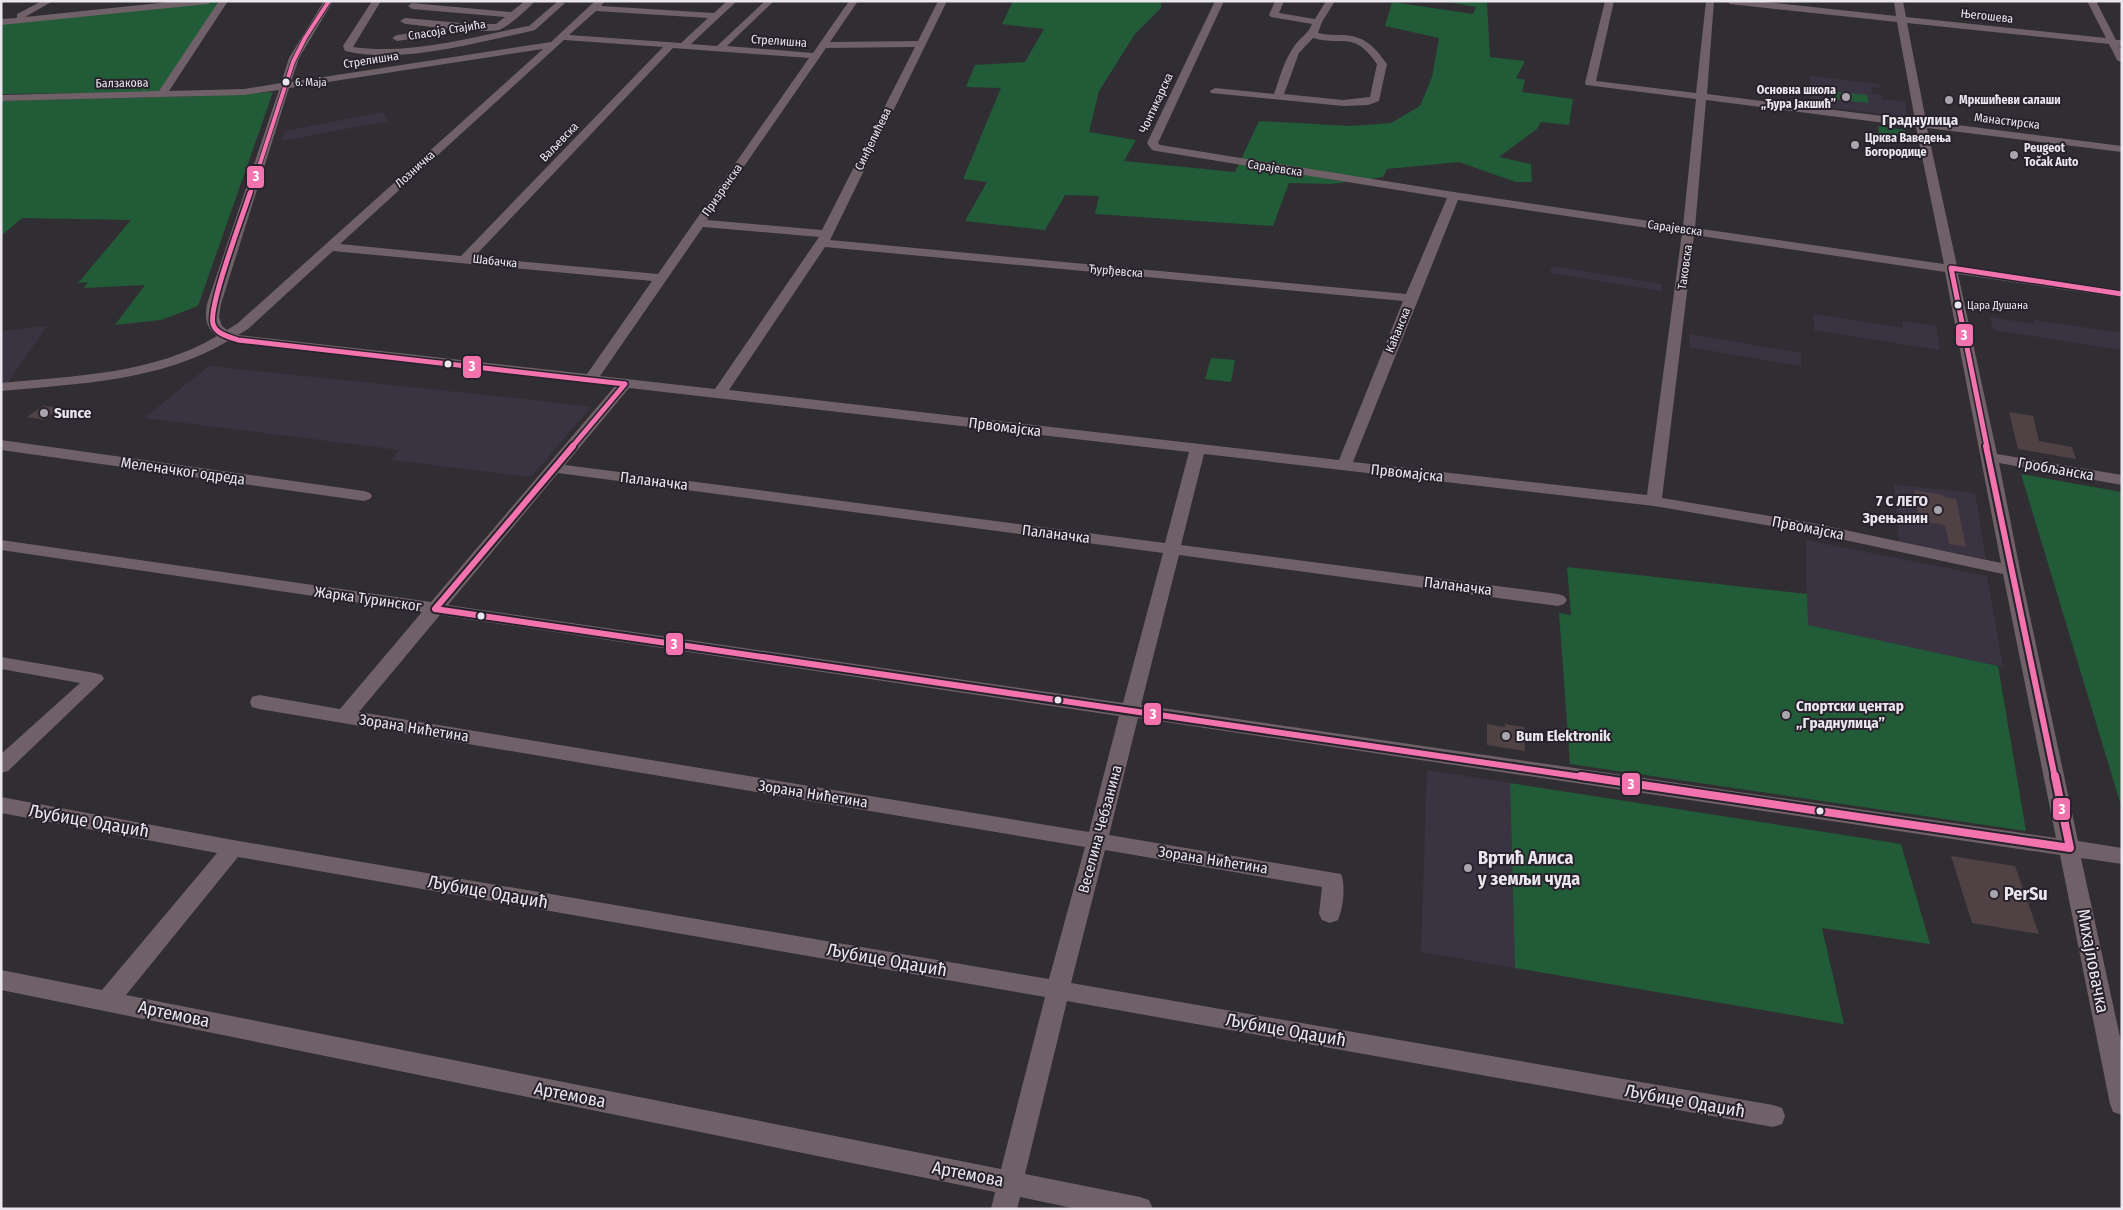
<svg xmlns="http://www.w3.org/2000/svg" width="2123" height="1210" font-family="'Fira Sans Condensed',sans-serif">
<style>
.built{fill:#3a3342}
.green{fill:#225b38}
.building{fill:#4f4144}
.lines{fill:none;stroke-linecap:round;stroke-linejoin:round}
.minor{fill:#706067;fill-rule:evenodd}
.bus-1-far3-casing{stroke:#27222b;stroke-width:5.5}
.bus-1-far2-casing{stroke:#27222b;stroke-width:8}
.bus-1-far1-casing{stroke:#27222b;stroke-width:10}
.bus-1-casing{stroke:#27222b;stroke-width:12}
.bus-1-far3{stroke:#f273ad;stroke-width:4}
.bus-1-far2{stroke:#f273ad;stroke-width:5}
.bus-1-far1{stroke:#f273ad;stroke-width:6}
.bus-1{stroke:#f273ad;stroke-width:8}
.bus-dot{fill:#e9e6ed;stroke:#27222b;stroke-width:2}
.poi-dot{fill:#a8a6ac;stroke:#27222b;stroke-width:2}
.labels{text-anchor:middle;stroke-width:4;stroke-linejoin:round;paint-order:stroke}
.far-bus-label{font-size:11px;fill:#e9e6ed;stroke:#27222b;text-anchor:start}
.far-street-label{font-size:12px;fill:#e9e6ed;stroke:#27222b}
.far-poi-label{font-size:12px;font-weight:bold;fill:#e9e6ed;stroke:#27222b;text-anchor:start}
.far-quarter-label{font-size:15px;font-weight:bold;fill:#e9e6ed;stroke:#27222b}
.poi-label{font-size:15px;font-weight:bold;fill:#e9e6ed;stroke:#27222b;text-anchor:start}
.street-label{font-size:15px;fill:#e9e6ed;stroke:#27222b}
.near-street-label{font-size:18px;fill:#e9e6ed;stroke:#27222b}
.near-poi-label{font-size:18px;font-weight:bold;fill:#e9e6ed;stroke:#27222b;text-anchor:start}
.line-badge{stroke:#27222b;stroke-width:2}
.badge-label{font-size:14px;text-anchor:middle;font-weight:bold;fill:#fff}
</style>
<rect width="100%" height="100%" fill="#302e33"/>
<!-- built -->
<path class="built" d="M1810,76L1879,84L1880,88L1871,87L1872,94L1881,95V99L1905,102L1907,117L1811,105Z
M383,112L388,121L282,141L285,131Z
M1552,266L1662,284L1661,291L1550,273Z
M1814,314L1903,328L1902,321L1936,326L1940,350L1814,330Z
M1990,317L2034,324V320L2122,333V350L1993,330Z
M47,326L6,385H1V331Z
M1690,334L1801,353V366L1689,347Z
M209,366L534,400L591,407L531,477L391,460L399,450L144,418Z
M1894,485L1975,493L1986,559L1899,542Z
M1806,540L1987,576L2003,667L1807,625Z
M1427,770L1510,783L1515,968L1421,952Z"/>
<!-- green -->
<path class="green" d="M1013,1H1161V8L1135,34L1099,91L1089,132L1136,140L1124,161L1235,172L1259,121L1350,126L1391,123L1420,106L1432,77L1439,38L1385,26L1392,2L1473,14L1476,7L1442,1H1487L1490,57L1525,61L1516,78L1525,80L1522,92L1573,99L1569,125L1541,122L1537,129L1499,157L1531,164L1532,182H1516L1459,162L1387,169L1383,177L1332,184L1289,183L1273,226L1095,214L1099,196L1065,195L1045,230L965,221L987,182L963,179L1001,88L966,87L975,65L1025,62L1044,29L1002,24Z
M214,2L220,3L160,92L1,94V22Z
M1831,91L1867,95L1869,103L1832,99Z
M273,92L198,306L161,320L115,325L145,285L84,288L88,282L78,283L131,220L22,218L1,236V101L205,96Z
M1878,126L1905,130L1906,139L1879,135Z
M1211,358L1235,360L1231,382L1205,379Z
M2021,474L2122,492V809Z
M1567,567L1807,594L1808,625L1998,666L2026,831L1570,764L1559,613L1571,615Z
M1510,783L1901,844L1930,944L1822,928L1844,1024L1515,968Z"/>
<!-- building -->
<path class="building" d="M43,406L60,408L44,420L27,417Z
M2009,412L2033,416L2039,441L2072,447L2076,459L2018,449Z
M1914,490L1943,495L1944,497L1956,499L1966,547L1949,544L1945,525L1919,521Z
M1487,724L1505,727V724L1524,727L1525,751L1487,745Z
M1951,856L2015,866L2039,934L1972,923Z"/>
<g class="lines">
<!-- minor -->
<path class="minor" d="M42,1H53L25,17L179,1H212L208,4L1,25V19L17,18V14Z
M219,1H228L169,91L244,89L281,83L289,58L324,1H333L299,58L291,82L551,42L595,1H605L601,6L714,13L727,1H737L691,44L717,46L765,1H774L727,46L813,53L849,1H858L830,42L918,41L938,1H947L830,240L1406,294L1447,198L1156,151L1152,150L1147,143L1215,1H1224L1158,143L1160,145L1454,192L1683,226L1696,99L1586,85L1585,83L1605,1H1614L1596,81L1696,93L1706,1H1714L1707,94L1915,120L1897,22L1730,4L1726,1H1757L1896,16L1894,1H1903L1906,17L2106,38L2087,1H2096L2116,40H2122V46H2119L2122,50V63L2117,60L2109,44L1907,23L1926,121L2122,146V152L1927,128L1957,266L2122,290V298L1958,274L1997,454L2122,475V485L1999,463L2020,570L2078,841L2122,848V864L2081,858L2122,1046V1115L2113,1112L2110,1104L2060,855L1138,718L1109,835L1341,874C1346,885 1343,909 1338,920L1330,923L1322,920L1319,914L1322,887L1105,850L1071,983L1773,1105L1782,1108L1785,1116L1782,1124L1773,1127L1067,1001L1025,1174L1140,1197L1149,1200L1153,1209H1077L1020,1197L1017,1209H991L995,1192L1,990V970L102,990L217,853L1,813V797L233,840L1049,979L1085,847L259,709L252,707L250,702L252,697L259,695L340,709L422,612L1,550V540L431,602L615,386L228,341C162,381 76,384 1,391V383C73,376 154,374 217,336C205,327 205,318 207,304L279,90L244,95L1,101V95L159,91ZM596,11L708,18L681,43L569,35ZM564,40L663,47L461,256L340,244ZM915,47L822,230L707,220L826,48ZM673,48L809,58L658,274L474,257ZM543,49L238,323L227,330L222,326L219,317L221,304L289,88ZM1706,100L1916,127L1944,264L1695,228ZM1458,200L1682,233L1647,495L1353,462ZM703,227L819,237L715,389L600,376ZM1694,235L1945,272L2001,563L1812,523L1662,498ZM825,247L1403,301L1339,460L729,390ZM333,251L652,281L587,374L238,335L248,329ZM629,388L1189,452L1165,543L565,465ZM1204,454L1654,506L1812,533L2003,574L2056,838L1141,705L1179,555L1558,606L1564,604L1567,600L1564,596L1558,594L1181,545ZM558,473L1163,553L1123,703L448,605ZM440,615L1119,716L1089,832L359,712ZM238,857L1045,997L1001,1169L126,995Z
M372,1H381L353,47C409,55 468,38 523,27L529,26L558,1L565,3L535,30L523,33C468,44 400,64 345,51L343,46Z
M525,1H535C529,8 508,27 499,30C478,34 428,26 405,24L400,21L405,18L472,24H496L505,17L412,9L408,6L412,3L511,12Z
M1275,1H1284L1279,13L1315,19L1326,1H1335L1322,22L1318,33C1326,35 1334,35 1342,35C1365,36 1374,46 1387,64L1379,101L1368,105L1343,106L1211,93L1210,91L1215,88L1274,94C1280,77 1284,60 1295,45C1301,37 1308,34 1312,24L1271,17L1269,15ZM1313,38C1346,47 1353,30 1377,64L1370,97L1343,100L1284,94L1299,53Z
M440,29L445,32L443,34L397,41L392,38L397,35Z
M1,440L364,491L370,493L372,496L370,499L364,501L1,450Z
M1,657L95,673L102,675L104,679L8,771L1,773V754L80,683L1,669Z"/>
<!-- bus-1-far3 casing -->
<g class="bus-1-far3-casing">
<path id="bus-1-far3" d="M250,194L293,62L305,38L329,1"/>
</g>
<!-- bus-1-far2 casing -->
<g class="bus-1-far2-casing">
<path id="bus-1-far2" d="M250,193C243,215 208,307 213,324C216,334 229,337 238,340L625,384
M572,447L625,384
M1987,447L1951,268L2122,294"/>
</g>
<!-- bus-1-far1 casing -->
<g class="bus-1-far1-casing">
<path id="bus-1-far1" d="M1986,446L2055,778
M435,609L1589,778
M435,609L573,446"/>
</g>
<!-- bus-1 casing -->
<g class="bus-1-casing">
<path id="bus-1" d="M1581,776L2070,848L2055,776"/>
</g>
<!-- bus-1-far3 -->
<use href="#bus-1-far3" class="bus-1-far3"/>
<!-- bus-1-far2 -->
<use href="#bus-1-far2" class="bus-1-far2"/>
<!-- bus-1-far1 -->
<use href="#bus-1-far1" class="bus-1-far1"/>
<!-- bus-1 -->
<use href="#bus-1" class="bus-1"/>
</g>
<!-- markers -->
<g class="bus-dot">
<circle cx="286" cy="82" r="4.5"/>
<circle cx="1958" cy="305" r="4.5"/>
<circle cx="448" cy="364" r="4.5"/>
<circle cx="481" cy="616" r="4.5"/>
<circle cx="1058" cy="700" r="4.5"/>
<circle cx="1820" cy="811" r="4.5"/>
</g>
<g class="poi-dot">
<circle cx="1846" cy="97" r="5"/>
<circle cx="1949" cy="100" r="5"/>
<circle cx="1855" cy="145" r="5"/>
<circle cx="2014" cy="155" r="5"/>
<circle cx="44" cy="413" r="5"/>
<circle cx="1938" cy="510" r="5"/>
<circle cx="1786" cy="715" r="5"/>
<circle cx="1506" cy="736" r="5"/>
<circle cx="1468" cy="868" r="5"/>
<circle cx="1994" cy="894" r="5"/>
</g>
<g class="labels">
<!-- far-bus labels -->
<g class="far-bus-label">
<text x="295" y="86">6. Маја</text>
<text x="1967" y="309">Цара Душана</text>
</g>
<!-- far-street labels -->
<g class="far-street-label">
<text transform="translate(1987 16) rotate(6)" y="4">Његошева</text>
<text transform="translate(447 30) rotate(-9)" y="4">Спасоја Стајића</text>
<text transform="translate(779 41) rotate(4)" y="4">Стрелишна</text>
<text transform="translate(371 60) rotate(-9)" y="4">Стрелишна</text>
<text transform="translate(122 83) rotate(-1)" y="4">Балзакова</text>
<text transform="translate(1156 103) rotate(-65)" y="4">Чонтикарска</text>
<text transform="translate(2007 121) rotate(7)" y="4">Манастирска</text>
<text transform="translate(873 139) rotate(-64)" y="4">Синђелићева</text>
<text transform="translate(559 142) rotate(-46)" y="4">Ваљевска</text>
<text transform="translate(1275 168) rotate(9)" y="4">Сарајевска</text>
<text transform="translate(415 169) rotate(-42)" y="4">Лозничка</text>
<text transform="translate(722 190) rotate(-55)" y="4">Призренска</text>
<text transform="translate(1675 228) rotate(8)" y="4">Сарајевска</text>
<text transform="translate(495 261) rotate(6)" y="4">Шабачка</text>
<text transform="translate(1685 267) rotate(-82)" y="4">Таковска</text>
<text transform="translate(1116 271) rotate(5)" y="4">Ђурђевска</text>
<text transform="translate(1398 330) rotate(-68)" y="4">Каћанска</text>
</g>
<!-- far-poi labels -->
<g class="far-poi-label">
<text x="1836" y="94" text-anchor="end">Основна школа<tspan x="1836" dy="14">„Ђура Јакшић”</tspan></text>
<text x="1959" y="104">Мркшићеви салаши</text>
<text x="1865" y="142">Црква Ваведења<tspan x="1865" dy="14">Богородице</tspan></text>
<text x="2024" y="152">Peugeot<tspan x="2024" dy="14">Točak Auto</tspan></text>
</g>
<!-- far-quarter labels -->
<g class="far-quarter-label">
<text x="1920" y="125">Граднулица</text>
</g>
<!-- poi labels -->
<g class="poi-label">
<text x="54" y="418">Sunce</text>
<text x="1928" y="506" text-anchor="end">7 С ЛЕГО<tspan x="1928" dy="17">Зрењанин</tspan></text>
<text x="1796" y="711">Спортски центар<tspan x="1796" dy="17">„Граднулица”</tspan></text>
<text x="1516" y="741">Bum Elektronik</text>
</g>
<!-- street labels -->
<g class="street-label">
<text transform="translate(1005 427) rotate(7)" y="5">Првомајска</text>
<text transform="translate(2056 469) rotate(10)" y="5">Гробљанска</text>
<text transform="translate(183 471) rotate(8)" y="5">Меленачког одреда</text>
<text transform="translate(1407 473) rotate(6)" y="5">Првомајска</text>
<text transform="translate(654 481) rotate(7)" y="5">Паланачка</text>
<text transform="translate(1808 528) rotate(11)" y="5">Првомајска</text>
<text transform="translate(1056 534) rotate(7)" y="5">Паланачка</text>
<text transform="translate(1458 586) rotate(7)" y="5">Паланачка</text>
<text transform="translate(368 599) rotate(8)" y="5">Жарка Туринског</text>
<text transform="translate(414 728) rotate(9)" y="5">Зорана Нићетина</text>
<text transform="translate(813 794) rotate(9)" y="5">Зорана Нићетина</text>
<text transform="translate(1100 829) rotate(-75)" y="5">Веселина Чебзанина</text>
<text transform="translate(1213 860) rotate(9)" y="5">Зорана Нићетина</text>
</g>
<!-- near-street labels -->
<g class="near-street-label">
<text transform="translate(89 821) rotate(10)" y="6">Љубице Одаџић</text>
<text transform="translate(488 892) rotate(10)" y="6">Љубице Одаџић</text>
<text transform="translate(887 960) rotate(10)" y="6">Љубице Одаџић</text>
<text transform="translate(2093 961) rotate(79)" y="6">Михајловачка</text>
<text transform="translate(174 1014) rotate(12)" y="6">Артемова</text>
<text transform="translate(1286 1030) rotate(10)" y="6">Љубице Одаџић</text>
<text transform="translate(570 1095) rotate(11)" y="6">Артемова</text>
<text transform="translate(1685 1101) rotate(10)" y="6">Љубице Одаџић</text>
<text transform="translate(968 1174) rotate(11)" y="6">Артемова</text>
</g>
<!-- near-poi labels -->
<g class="near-poi-label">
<text x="1478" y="864">Вртић Алиса<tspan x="1478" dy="21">у земљи чуда</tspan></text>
<text x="2004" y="900">PerSu</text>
</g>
</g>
<g class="line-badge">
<rect x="246" y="165" width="19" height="24" rx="5" fill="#f273ad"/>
<rect x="1955" y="323" width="19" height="24" rx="5" fill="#f273ad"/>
<rect x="462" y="355" width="20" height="24" rx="5" fill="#f273ad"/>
<rect x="665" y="632" width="19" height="24" rx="5" fill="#f273ad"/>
<rect x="1143" y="702" width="19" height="24" rx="5" fill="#f273ad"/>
<rect x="1621" y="772" width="20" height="24" rx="5" fill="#f273ad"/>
<rect x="2052" y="797" width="19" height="24" rx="5" fill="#f273ad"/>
</g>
<g class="badge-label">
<text x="256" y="181">3</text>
<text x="1964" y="340">3</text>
<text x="472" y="371">3</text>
<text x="674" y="649">3</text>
<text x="1153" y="719">3</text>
<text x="1631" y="789">3</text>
<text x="2062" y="814">3</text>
</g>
<!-- border -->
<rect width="2123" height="1210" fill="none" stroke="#e9e6ed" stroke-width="5"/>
</svg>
